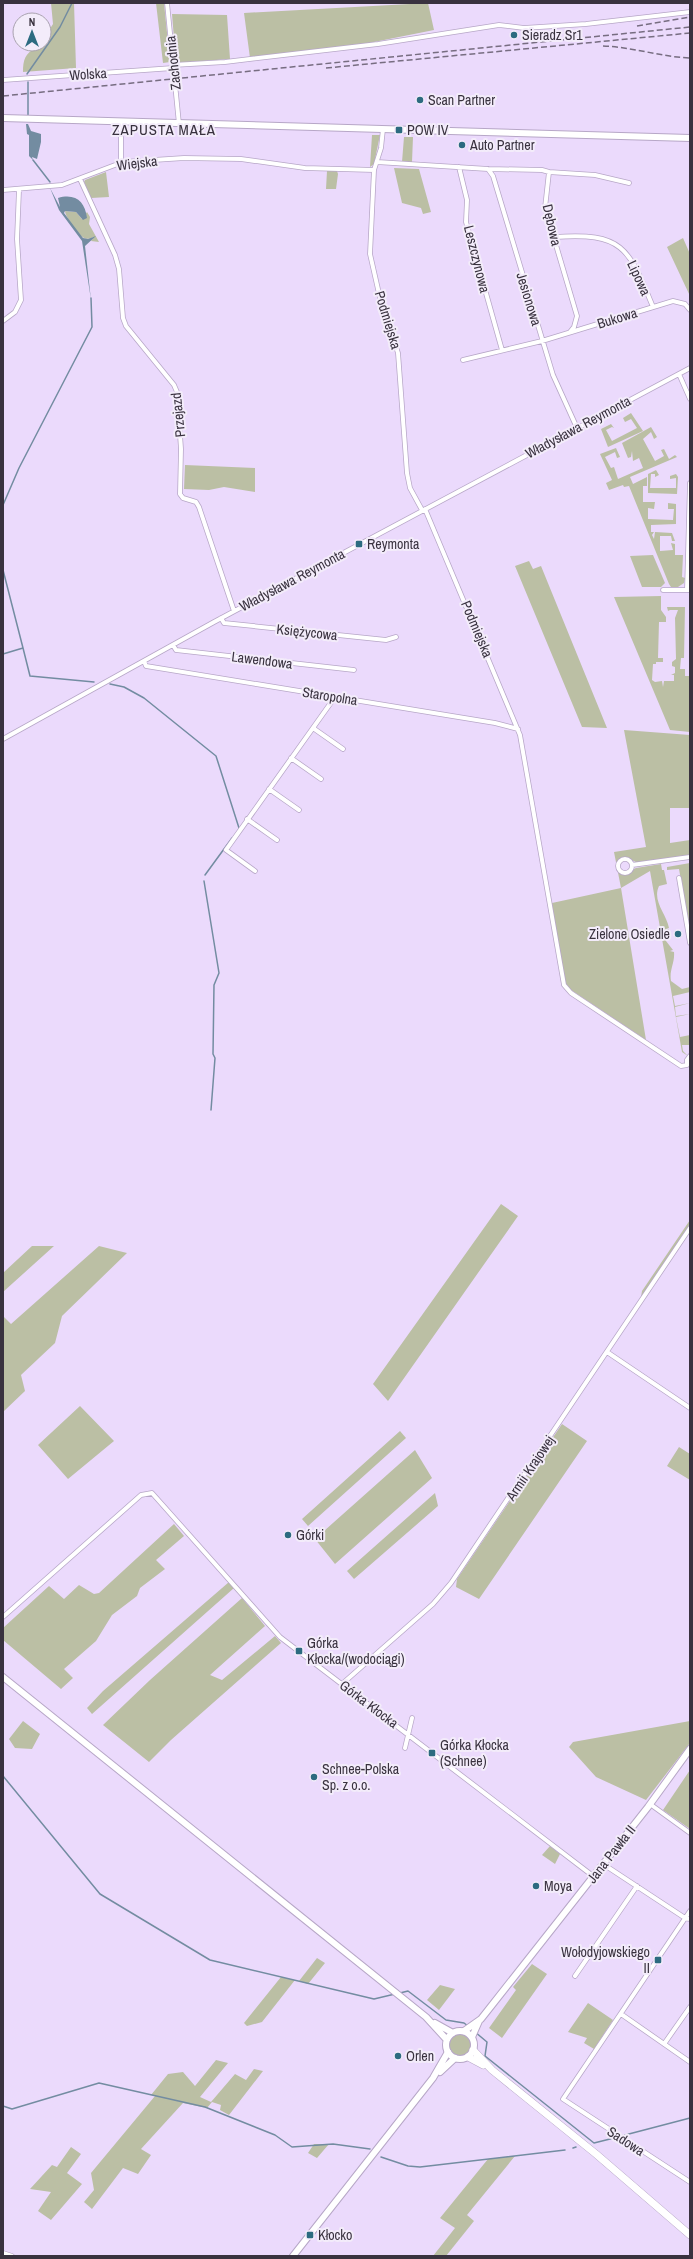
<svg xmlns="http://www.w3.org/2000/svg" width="693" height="2259" font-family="'Archivo Narrow',sans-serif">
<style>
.green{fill:#bbbfa4}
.water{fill:#738ca1}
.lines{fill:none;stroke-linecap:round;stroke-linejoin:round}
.stream{stroke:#738ca1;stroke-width:1.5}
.minor-casing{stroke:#b7a7c7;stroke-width:5.5}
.secondary-casing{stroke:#b7a7c7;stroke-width:8}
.primary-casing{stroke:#b7a7c7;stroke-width:8}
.motorway-casing{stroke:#b7a7c7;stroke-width:8}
.minor{stroke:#fff;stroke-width:4}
.secondary{stroke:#fff;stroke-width:6}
.primary{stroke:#fff;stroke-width:6}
.motorway{stroke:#fff;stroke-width:7}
.rail{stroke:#776d81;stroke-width:1.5;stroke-dasharray:6 3;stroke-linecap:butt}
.poi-dot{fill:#2c6b80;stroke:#f3ecfa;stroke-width:1.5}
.labels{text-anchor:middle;stroke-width:4;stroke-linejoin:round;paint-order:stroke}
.poi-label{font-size:14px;fill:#39323f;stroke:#f3ecfa;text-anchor:start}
.street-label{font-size:14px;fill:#39323f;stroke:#f3ecfa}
.neighbourhood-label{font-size:15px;letter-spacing:1px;fill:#39323f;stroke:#f3ecfa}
</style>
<rect width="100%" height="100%" fill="#ebdafc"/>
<!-- green -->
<path class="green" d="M51,3H74L76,68L23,72C23,60 25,53 36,48C40,46 39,44 44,44V38L53,24Z
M156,3H164L170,62L163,63Z
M428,3L434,30L369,43L250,58L244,13Z
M172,14L227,15L230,59L176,63Z
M372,135H380L374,164L370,167Z
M404,137H413L412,162H402Z
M394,168L419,169L431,212L423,214L421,208L402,203Z
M327,171H337L338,174L336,189H326Z
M106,172L109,197L91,198L84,182L85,180Z
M65,211L76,212L82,219L87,212L90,217L89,224L99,242L91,241L94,237C91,238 88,240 84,238C79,235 65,217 65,211Z
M683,238L690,254V296L667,247Z
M631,413L643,431L608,447L601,429L611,424L614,428L612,427L606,430L612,441L637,428L631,419L625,422L623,418Z
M651,427L657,437L654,439L651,432L643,439L655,461L664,456L661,450L664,449L669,459L675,455L677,457L630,477L633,484L647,477V486H643V502H655L654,509L648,508V519L673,520L674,509H668V503L676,504V524L651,525V532H654L652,535L654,539L655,532L672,533L675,541H672L671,536H660V551L673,550L671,543L675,544V555H683L682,577L685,578L684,583L678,587H671L669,584L629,486L624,487L623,485L609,490L606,483L612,480L600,454L616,448L620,457L617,458L615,452L605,457L611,468L614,467L618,479L643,468L639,458L633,461L632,451L631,457L628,458L622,443Z
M185,465L255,468V492L224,487L209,490L184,489Z
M656,470L659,475L655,477V474H651L650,488H676V478L670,479V476L676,474L678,477L677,494L648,493V474Z
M653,555L665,583L661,587H642L630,556Z
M529,561L533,569L541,566L607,728L582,727L515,566Z
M661,596V610L666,617V622H659L658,658H663V662H656V664H653L652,680L655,682L662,681L663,687L664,681H674V675H671L675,673V667L672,666V662L676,659L675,618L678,610H670L668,611L667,607H685L684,658H681L680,669H685V676H690V732L670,730L614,597Z
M624,730L690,735V808H670V843L690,840V855L638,863L625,857L619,860L617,865L619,872L624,874L636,868L661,864L662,870H664L667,884L659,886C652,901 666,913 669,928L666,929H669L666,941L673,950L670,951L674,952C675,963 669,970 671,981L682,989L690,987V992L673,996L675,1006L690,1003L675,1007L676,1016L690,1014L676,1017L678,1027L690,1024L678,1027L680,1037L690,1035V1045H682L683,1051L688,1056L682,1052L650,871L621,888L646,1040L571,990L565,983L563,976L552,903L621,888L614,852L646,847Z
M690,863V931L679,869L667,870V867Z
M501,1204L518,1216L388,1401L373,1384Z
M690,1220V1224L641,1297L642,1291Z
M32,1246H54L3,1292V1273Z
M99,1246L127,1253L62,1316L55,1343L21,1375L25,1391L3,1412V1316L11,1324Z
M80,1406L114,1441L68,1479L38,1445Z
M562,1424L587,1441L479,1599L456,1587L457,1579Z
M400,1431L406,1438L308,1526L302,1519Z
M679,1447L690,1454V1480L667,1466Z
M415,1450L432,1478L335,1564L315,1539Z
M435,1493L438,1506L354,1579L347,1571Z
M174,1524L184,1536L156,1560L165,1569L140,1588L137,1596L112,1615L96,1641L64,1669L73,1678L61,1689L3,1640V1628L49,1586L64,1599L79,1585L94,1594L99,1593Z
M229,1582L234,1588L92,1714L87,1708L103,1691Z
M242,1598L265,1626L210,1675L222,1680L275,1636L281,1643L171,1740L149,1762L103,1725L150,1680Z
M23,1721L40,1734L32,1749L15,1748L9,1739Z
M690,1721V1743L646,1800L596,1777L569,1747L573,1742Z
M690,1770V1829L663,1810Z
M550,1846L560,1854L555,1864L542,1855Z
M317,1958L325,1963L308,1984L299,1981Z
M532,1964L547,1974L502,2038L489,2028L516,1990L513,1987Z
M281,1977L295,1980L262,2022L247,2026L244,2023Z
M440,1985L455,1989L439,2010L427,2000Z
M588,2003L613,2020L594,2049L584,2043L587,2038L568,2032Z
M449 2045a11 11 0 1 1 22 0a11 11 0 1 1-22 0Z
M216,2060L228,2063L200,2097L211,2102L235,2074L246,2080L254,2069L263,2071L229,2115L220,2110L221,2105L212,2102L207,2108L183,2103L141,2149L151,2155L138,2174L123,2168L92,2209L84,2202L94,2190L91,2173L155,2096L151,2095L168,2074L183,2072L195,2086Z
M314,2144H329L317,2158L308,2153Z
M71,2147L81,2154L67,2173L82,2184L51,2220L38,2211L51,2192L30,2189L52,2165L57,2167Z
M515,2156L467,2215L474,2221L446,2256H433L455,2228L440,2218L488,2159Z"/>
<!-- water -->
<path class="water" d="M26,124H28L31,131L41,134V142L37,159L32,157L33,160L29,156V135L27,134Z
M50,188L60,207L58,198C76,193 85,202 87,218L83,220L76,212L65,211L64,213L83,238L88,239L96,236L85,246L91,300L82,241L59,210Z"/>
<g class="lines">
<!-- stream -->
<path class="stream" d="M27,74L60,27L72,3
M28,82V115
M33,160L50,182
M3,505L19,468L92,327L91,298
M3,570L23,648L3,654
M23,648L30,676L94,682
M110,684L124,687L144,698L216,756L239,828
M205,875L232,838
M204,881L219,973L214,985L213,1054L215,1058L211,1110
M3,1776L100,1894L210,1960L374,1999L395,1994
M400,1993L408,1991L446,2020L464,2023L468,2026
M475,2032L487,2042L485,2056L594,2143L614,2138
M3,2106L12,2109L99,2083L205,2107L275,2135L292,2147L333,2144L370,2149
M625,2135L690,2118
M573,2148L576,2147
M381,2157L408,2166L420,2167L565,2150"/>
<!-- minor casing -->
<g class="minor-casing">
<path id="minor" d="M167,3L179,124
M173,65L225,62L378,44L499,25L524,28L586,24L690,12
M3,80L173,68
M383,129L381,148L374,170L370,254L380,298L398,353L407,473L410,488L422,510
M377,162L488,169L542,170L549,172
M121,163V122
M459,167L467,200L466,222L502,350
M488,169L493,176L553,375L577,428
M80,179L115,255L119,269L123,318L126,326L174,385L177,392L181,449L180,494L183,498L196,502L199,507L234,611
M3,190L62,185L123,162L184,158L241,159L305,168L374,170
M555,237C624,232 629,249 653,307
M3,321L15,312L21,300L17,239L19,190
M570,332L574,327L577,316L545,208L549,172L595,175L629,183
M463,360L542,341L673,301L685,304L690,310
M679,374L690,399
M425,509L520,735L564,985L571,993L681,1066L687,1065
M663,590H690
M687,590L690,483
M221,618L224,623L386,640L396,637
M173,645L176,650L354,670
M144,661L146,666L495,723L518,729
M313,728L343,749
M3,739L214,622L690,368
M291,758L321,779
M269,789L299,810
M247,819L277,840
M618 866a7 7 0 1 1 14 0a7 7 0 1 1-14 0Z
M632,865L690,857
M255,871L226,850L335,697
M679,878L690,943
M687,1065V1060L690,1056
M607,1352L690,1408
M3,1617L141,1495L152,1493L280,1637L593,1876
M342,1684L433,1604L451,1583L690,1228
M405,1748L412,1718
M650,1804L690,1833
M603,1864L685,1918L690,1919
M690,1911L563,2099L690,2182
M575,1976L637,1886
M621,2014L690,2062
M664,2044L690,2007
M3,2253L12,2256"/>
</g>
<!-- secondary casing -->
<g class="secondary-casing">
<path id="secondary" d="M3,118L690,138
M464,2031L481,2019L648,1807L690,1749
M472,2037L479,2021
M440,2072L455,2058
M293,2256L433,2078L448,2052"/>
</g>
<!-- primary casing -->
<g class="primary-casing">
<path id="primary" d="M3,1677L426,2017L447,2040
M435,2023L453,2033
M446 2045a14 14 0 1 1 28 0a14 14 0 1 1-28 0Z"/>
</g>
<!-- motorway casing -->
<g class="motorway-casing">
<path id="motorway" d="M473,2050L492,2070L596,2154L690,2235
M468,2057L483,2065"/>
</g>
<!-- minor -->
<use href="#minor" class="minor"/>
<!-- secondary -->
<use href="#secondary" class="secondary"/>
<!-- primary -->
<use href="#primary" class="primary"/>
<!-- motorway -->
<use href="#motorway" class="motorway"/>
<!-- rail -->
<path class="rail" d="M637,26L690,17
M603,46C633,47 661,57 690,58
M326,68L690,33
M3,96L690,27"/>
</g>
<!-- markers -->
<g class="poi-dot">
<circle cx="514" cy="35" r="4"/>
<circle cx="420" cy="100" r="4"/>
<rect x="395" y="126" width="8" height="8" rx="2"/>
<circle cx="462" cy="145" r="4"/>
<rect x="355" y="540" width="8" height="8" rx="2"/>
<circle cx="678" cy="934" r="4"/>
<circle cx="288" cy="1535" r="4"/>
<rect x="295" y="1647" width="8" height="8" rx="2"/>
<rect x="428" y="1749" width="8" height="8" rx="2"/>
<circle cx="314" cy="1777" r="4"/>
<circle cx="536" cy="1886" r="4"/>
<rect x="654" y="1956" width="8" height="8" rx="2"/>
<circle cx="398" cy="2056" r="4"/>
<rect x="306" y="2231" width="8" height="8" rx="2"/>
</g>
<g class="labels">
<!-- poi labels -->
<g class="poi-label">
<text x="522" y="40">Sieradz Sr1</text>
<text x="428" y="105">Scan Partner</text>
<text x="407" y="135">POW IV</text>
<text x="470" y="150">Auto Partner</text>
<text x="367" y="549">Reymonta</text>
<text x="670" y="939" text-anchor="end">Zielone Osiedle</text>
<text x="296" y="1540">Górki</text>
<text x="307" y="1648">Górka<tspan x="307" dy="16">Kłocka/(wodociągi)</tspan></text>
<text x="440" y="1750">Górka Kłocka<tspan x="440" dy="16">(Schnee)</tspan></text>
<text x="322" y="1774">Schnee-Polska<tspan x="322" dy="16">Sp. z o.o.</tspan></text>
<text x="544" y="1891">Moya</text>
<text x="650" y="1957" text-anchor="end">Wołodyjowskiego<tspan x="650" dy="16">II</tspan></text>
<text x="406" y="2061">Orlen</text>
<text x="318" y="2240">Kłocko</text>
</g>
<!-- street labels -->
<g class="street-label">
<text transform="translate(173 63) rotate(-96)" y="5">Zachodnia</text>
<text transform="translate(88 74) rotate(-4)" y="5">Wolska</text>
<text transform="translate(137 163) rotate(-7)" y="5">Wiejska</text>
<text transform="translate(552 225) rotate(77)" y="5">Dębowa</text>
<text transform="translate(477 259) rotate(76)" y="5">Leszczynowa</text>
<text transform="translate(639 278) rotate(65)" y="5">Lipowa</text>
<text transform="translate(529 299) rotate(73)" y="5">Jesionowa</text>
<text transform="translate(617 318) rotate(-17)" y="5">Bukowa</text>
<text transform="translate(388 320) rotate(73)" y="5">Podmiejska</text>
<text transform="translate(178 415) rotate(-96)" y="5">Przejazd</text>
<text transform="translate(578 427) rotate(-28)" y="5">Władysława Reymonta</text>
<text transform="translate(292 580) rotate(-28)" y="5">Władysława Reymonta</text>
<text transform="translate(477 629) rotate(67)" y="5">Podmiejska</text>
<text transform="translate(307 632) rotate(6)" y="5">Księżycowa</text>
<text transform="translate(262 660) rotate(7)" y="5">Lawendowa</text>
<text transform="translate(330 696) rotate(9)" y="5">Staropolna</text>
<text transform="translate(530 1468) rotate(-56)" y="5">Armii Krajowej</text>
<text transform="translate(369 1704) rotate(37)" y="5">Górka Kłocka</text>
<text transform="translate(611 1854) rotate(-52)" y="5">Jana Pawła II</text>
<text transform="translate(626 2141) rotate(33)" y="5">Sadowa</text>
</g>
<!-- neighbourhood labels -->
<g class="neighbourhood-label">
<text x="164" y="135">ZAPUSTA MAŁA</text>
</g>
</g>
<!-- border -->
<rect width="693" height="2259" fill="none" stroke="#39323f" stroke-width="8"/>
<!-- north arrow -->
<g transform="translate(32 32)"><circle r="19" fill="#f3ecfa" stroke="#a9a2af"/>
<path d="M0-3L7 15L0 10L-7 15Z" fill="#2c6b80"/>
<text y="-6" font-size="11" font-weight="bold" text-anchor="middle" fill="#39323f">N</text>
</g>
</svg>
